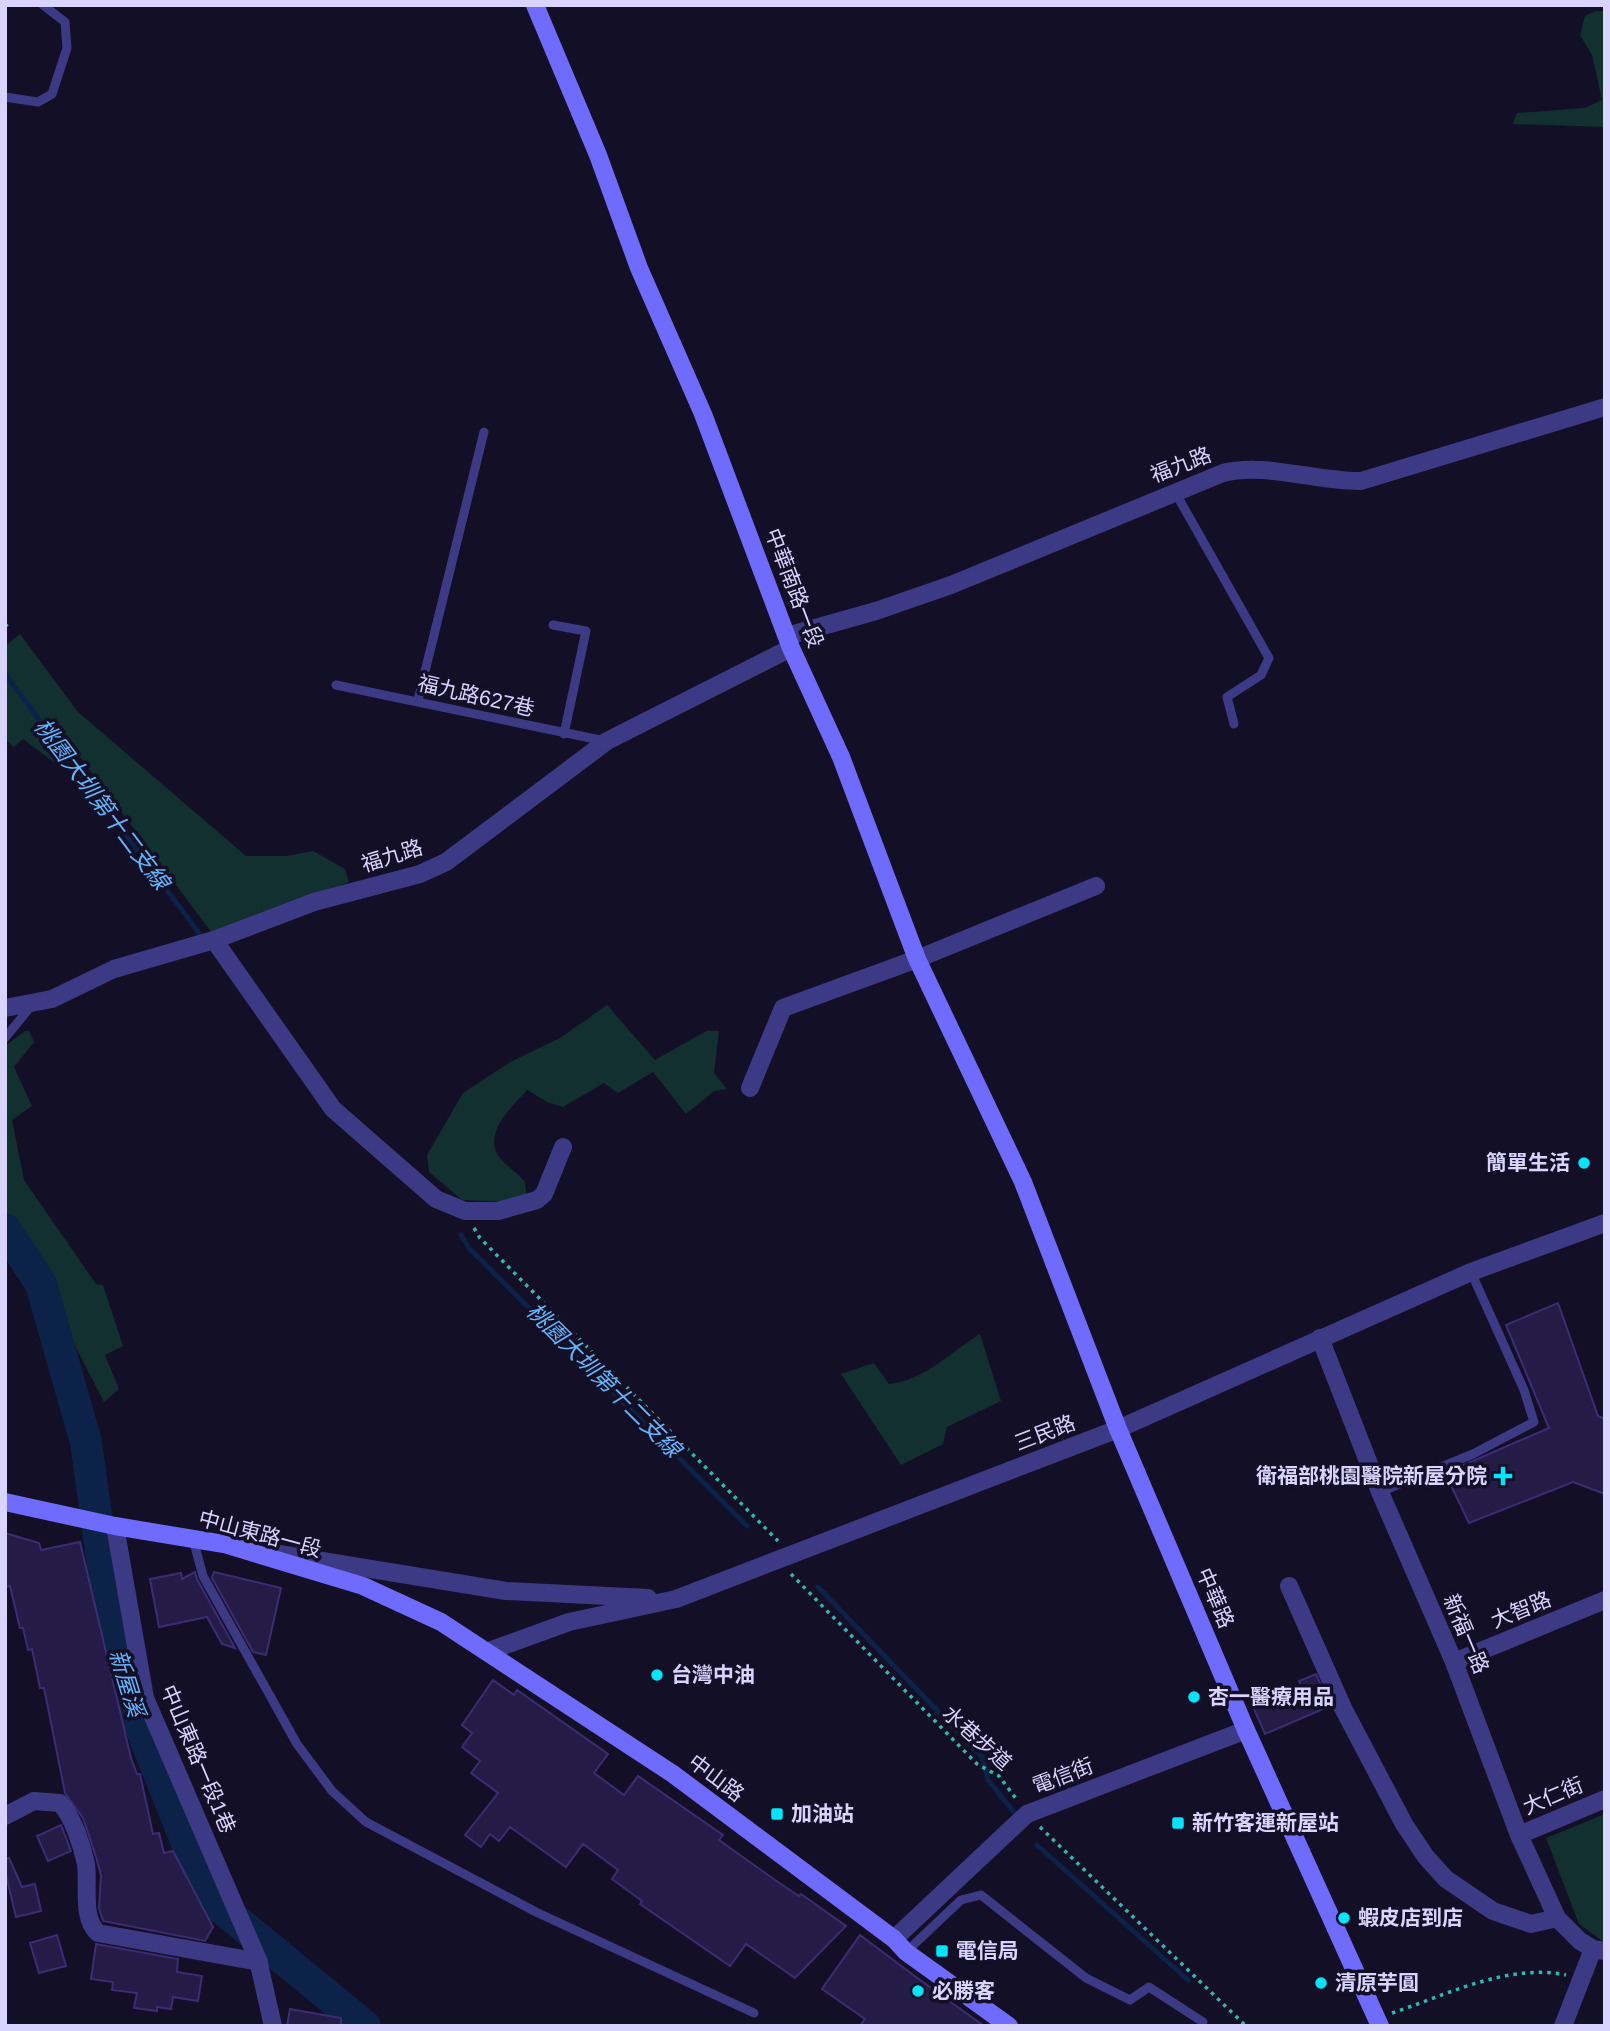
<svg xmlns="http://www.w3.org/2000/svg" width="1610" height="2031" font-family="Arial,'Noto Sans TC',sans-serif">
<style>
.green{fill:#12302f}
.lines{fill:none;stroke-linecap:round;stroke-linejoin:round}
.stream{stroke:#0c2248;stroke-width:5}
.river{stroke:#0c2248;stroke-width:32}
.building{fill:#241b47;stroke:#3b2d73;stroke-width:2}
.path{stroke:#2fb8b0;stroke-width:3.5;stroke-dasharray:3.5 5;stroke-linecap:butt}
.service{stroke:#3d3a85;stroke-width:9}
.minor{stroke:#3d3a85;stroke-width:18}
.tertiary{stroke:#3d3a85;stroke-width:18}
.secondary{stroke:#6f6bff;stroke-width:18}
.poi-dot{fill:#00e5ff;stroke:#130f26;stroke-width:2.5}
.labels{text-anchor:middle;stroke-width:7;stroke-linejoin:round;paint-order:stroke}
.street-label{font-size:21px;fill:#d9d4ff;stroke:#130f26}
.poi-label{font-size:21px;font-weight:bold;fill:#d9d4ff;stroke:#130f26;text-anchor:start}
.water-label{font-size:23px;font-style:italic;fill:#62b6ff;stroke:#130f26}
</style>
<rect width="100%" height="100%" fill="#130f26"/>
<!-- green -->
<path class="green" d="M1596,11H1605V127L1513,124L1517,113L1585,108L1602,100L1592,55L1580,35L1585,16Z
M20,634L78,712L246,856H287L313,851L345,869L349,882L215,937L80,757L59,766L23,739L14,747L5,739V646Z
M607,1005L655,1060L706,1031H719L714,1073L727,1089L714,1091L686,1114L653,1072L618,1093L604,1083L563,1107L547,1102L527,1090C514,1105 485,1130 497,1154C502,1163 518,1173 525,1182L526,1194L509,1202L462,1200L429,1172L427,1155L463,1093L512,1061L560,1038Z
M25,1031H29L34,1042L14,1067L32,1106L12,1120L24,1180L96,1284L103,1285L123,1346L105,1355L119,1389L104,1402L5,1210V1046Z
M980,1334L1001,1401L947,1427L943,1444L901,1465L841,1374L874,1363L889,1384C926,1380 950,1352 980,1334Z
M1605,1814V1943L1579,1924L1546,1838Z"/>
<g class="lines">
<!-- stream -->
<path class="stream" d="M5,674L199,933
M461,1235L469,1248L747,1526
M818,1587L982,1757L988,1780L1013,1811
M1037,1845L1188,1980"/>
<!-- river -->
<path class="river" d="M5,1229L41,1284L86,1442L117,1668L209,1898L365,2026"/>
</g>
<!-- building -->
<path class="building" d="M1558,1303L1598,1416L1605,1419V1494L1573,1482L1469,1523L1445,1473L1549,1428L1506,1325Z
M5,1533L39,1543L41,1550L80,1542L131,1758L137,1774H140L153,1834L159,1833L164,1853L173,1851L213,1927L205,1941L103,1921L99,1908L101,1875L96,1857L83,1818L65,1793L44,1688H40L32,1649L28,1650L23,1628H20L10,1586L5,1587Z
M195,1572L197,1579L235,1648L222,1644L207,1617L159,1627L150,1579L181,1573L182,1579Z
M214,1572L281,1588L266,1655L253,1652L212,1578Z
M1316,1674L1330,1706L1265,1734L1254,1709L1302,1688L1299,1681Z
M493,1680L514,1695L517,1690L608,1754L594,1773L624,1795L638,1776L723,1835L719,1840L775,1880L799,1896L801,1894L846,1926L795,1978L746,1944L730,1966L640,1904L642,1901L612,1879L618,1870L583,1844L566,1867L510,1827L499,1841L490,1834L481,1847L465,1835L498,1793L471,1773L480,1761L462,1747L472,1733L462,1725Z
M61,1825L71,1851L48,1861L37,1836Z
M9,1858L22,1887L35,1884L41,1911L16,1917L5,1871V1859Z
M57,1935L66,1966L39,1973L30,1943Z
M860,1935L916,1977L984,2026H860L865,2019L822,1989Z
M96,1944L178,1959L177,1972L202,1976L198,2001L173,1997L171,2009L157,2007V2011L134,2008L137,1993L112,1990L113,1982L91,1979Z
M290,2009L341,2018V2026H287Z"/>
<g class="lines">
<!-- path -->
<path class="path" d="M5,624L10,629
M474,1228L480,1238L778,1541
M791,1574L977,1764L999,1776L1017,1800
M1040,1827L1246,2026
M1392,2013C1447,1995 1507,1963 1566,1975"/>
<!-- service -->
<path class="service" d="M5,97L38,102L52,94L67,48L65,22L43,5
M1175,492L1269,658L1261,675L1227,697L1234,724
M553,625L586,631L564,734
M336,685L605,741
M418,700L484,432
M5,1038L32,1005
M1380,1492L1473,1454L1534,1422L1524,1390L1471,1272
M193,1539L203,1576L297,1744L332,1791L366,1822L536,1912L754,2013
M906,1952L961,1900L981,1895L1086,1978L1130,2000L1149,1987L1203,2022"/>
<!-- minor -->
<path class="minor" d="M787,636L876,611L951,585L1223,473C1263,462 1318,482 1361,481L1605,407
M214,940L333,1109L436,1199L465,1211H498L537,1200L544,1194L563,1147
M5,1008L52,999L114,969L214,940L314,902L420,874L446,862L607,741L791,648
M750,1088L783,1008L917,959L1096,886
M1320,1338L1380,1492L1454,1662L1519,1835L1557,1918L1580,1941L1593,1949L1605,1951
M115,1526L145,1698L258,1960L273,2026
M1289,1586L1343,1708L1404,1824L1426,1857L1446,1879L1493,1911L1531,1924L1557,1918
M1454,1662L1605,1600
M5,1816L34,1801L60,1803C73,1817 82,1845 86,1864C89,1885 81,1918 98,1933L259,1962
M1519,1835L1605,1799
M894,1939L1027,1814L1246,1730
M1563,2026L1593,1949"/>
<!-- tertiary -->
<path class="tertiary" d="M273,1553L506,1591L648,1598
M489,1651L569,1622L676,1599L1118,1429L1471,1272L1605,1223"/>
<!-- secondary -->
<path class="secondary" d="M535,5L598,155L639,268L703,414L791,648L841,757L917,959L1023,1182L1118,1429L1246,1730L1380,2026
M5,1502L115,1526L224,1544L363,1586L441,1622L673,1774L894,1939L906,1952L1009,2026"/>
</g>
<!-- markers -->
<g class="poi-dot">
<circle cx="1584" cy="1163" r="7"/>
<path d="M1499.5 1465.5h7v7h7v7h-7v7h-7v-7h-7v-7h7z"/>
<circle cx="657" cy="1675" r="7"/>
<circle cx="1194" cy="1697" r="7"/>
<rect x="770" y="1807" width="14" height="14" rx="3.5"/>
<rect x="1171" y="1816" width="14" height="14" rx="3.5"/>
<circle cx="1344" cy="1918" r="7"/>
<rect x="935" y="1944" width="14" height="14" rx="3.5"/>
<circle cx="1321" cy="1983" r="7"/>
<circle cx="918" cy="1991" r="7"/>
</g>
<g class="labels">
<!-- street labels -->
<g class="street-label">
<text transform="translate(1181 465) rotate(-21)" y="7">福九路</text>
<text transform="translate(794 588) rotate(69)" y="7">中華南路一段</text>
<text transform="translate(476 696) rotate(13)" y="7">福九路627巷</text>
<text transform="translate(392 856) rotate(-17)" y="7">福九路</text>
<text transform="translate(1045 1433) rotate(-21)" y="7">三民路</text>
<text transform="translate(260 1534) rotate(15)" y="7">中山東路一段</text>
<text transform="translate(1215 1598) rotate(67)" y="7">中華路</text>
<text transform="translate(1521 1610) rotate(-22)" y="7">大智路</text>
<text transform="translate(1466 1634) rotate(67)" y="7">新福一路</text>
<text transform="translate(977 1738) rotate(42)" y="7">水巷步道</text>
<text transform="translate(198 1759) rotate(67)" y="7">中山東路一段1巷</text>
<text transform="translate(1063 1776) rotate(-21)" y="7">電信街</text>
<text transform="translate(716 1778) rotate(37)" y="7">中山路</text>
<text transform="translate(1553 1796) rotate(-23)" y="7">大仁街</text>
</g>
<!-- poi labels -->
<g class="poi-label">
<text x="1570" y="1170" text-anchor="end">簡單生活</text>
<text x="1487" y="1483" text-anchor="end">衛福部桃園醫院新屋分院</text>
<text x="671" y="1682">台灣中油</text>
<text x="1208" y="1704">杏一醫療用品</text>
<text x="791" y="1821">加油站</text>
<text x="1192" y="1830">新竹客運新屋站</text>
<text x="1358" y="1925">蝦皮店到店</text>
<text x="956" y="1958">電信局</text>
<text x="1335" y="1990">清原芋圓</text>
<text x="932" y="1998">必勝客</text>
</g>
<!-- water labels -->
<g class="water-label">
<text transform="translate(102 804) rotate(53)" y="8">桃園大圳第十二支線</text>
<text transform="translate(604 1380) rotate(45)" y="8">桃園大圳第十二支線</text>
<text transform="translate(127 1683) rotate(73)" y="8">新屋溪</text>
</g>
</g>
<!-- border -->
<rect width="1610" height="2031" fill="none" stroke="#d9d4ff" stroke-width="14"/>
</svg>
